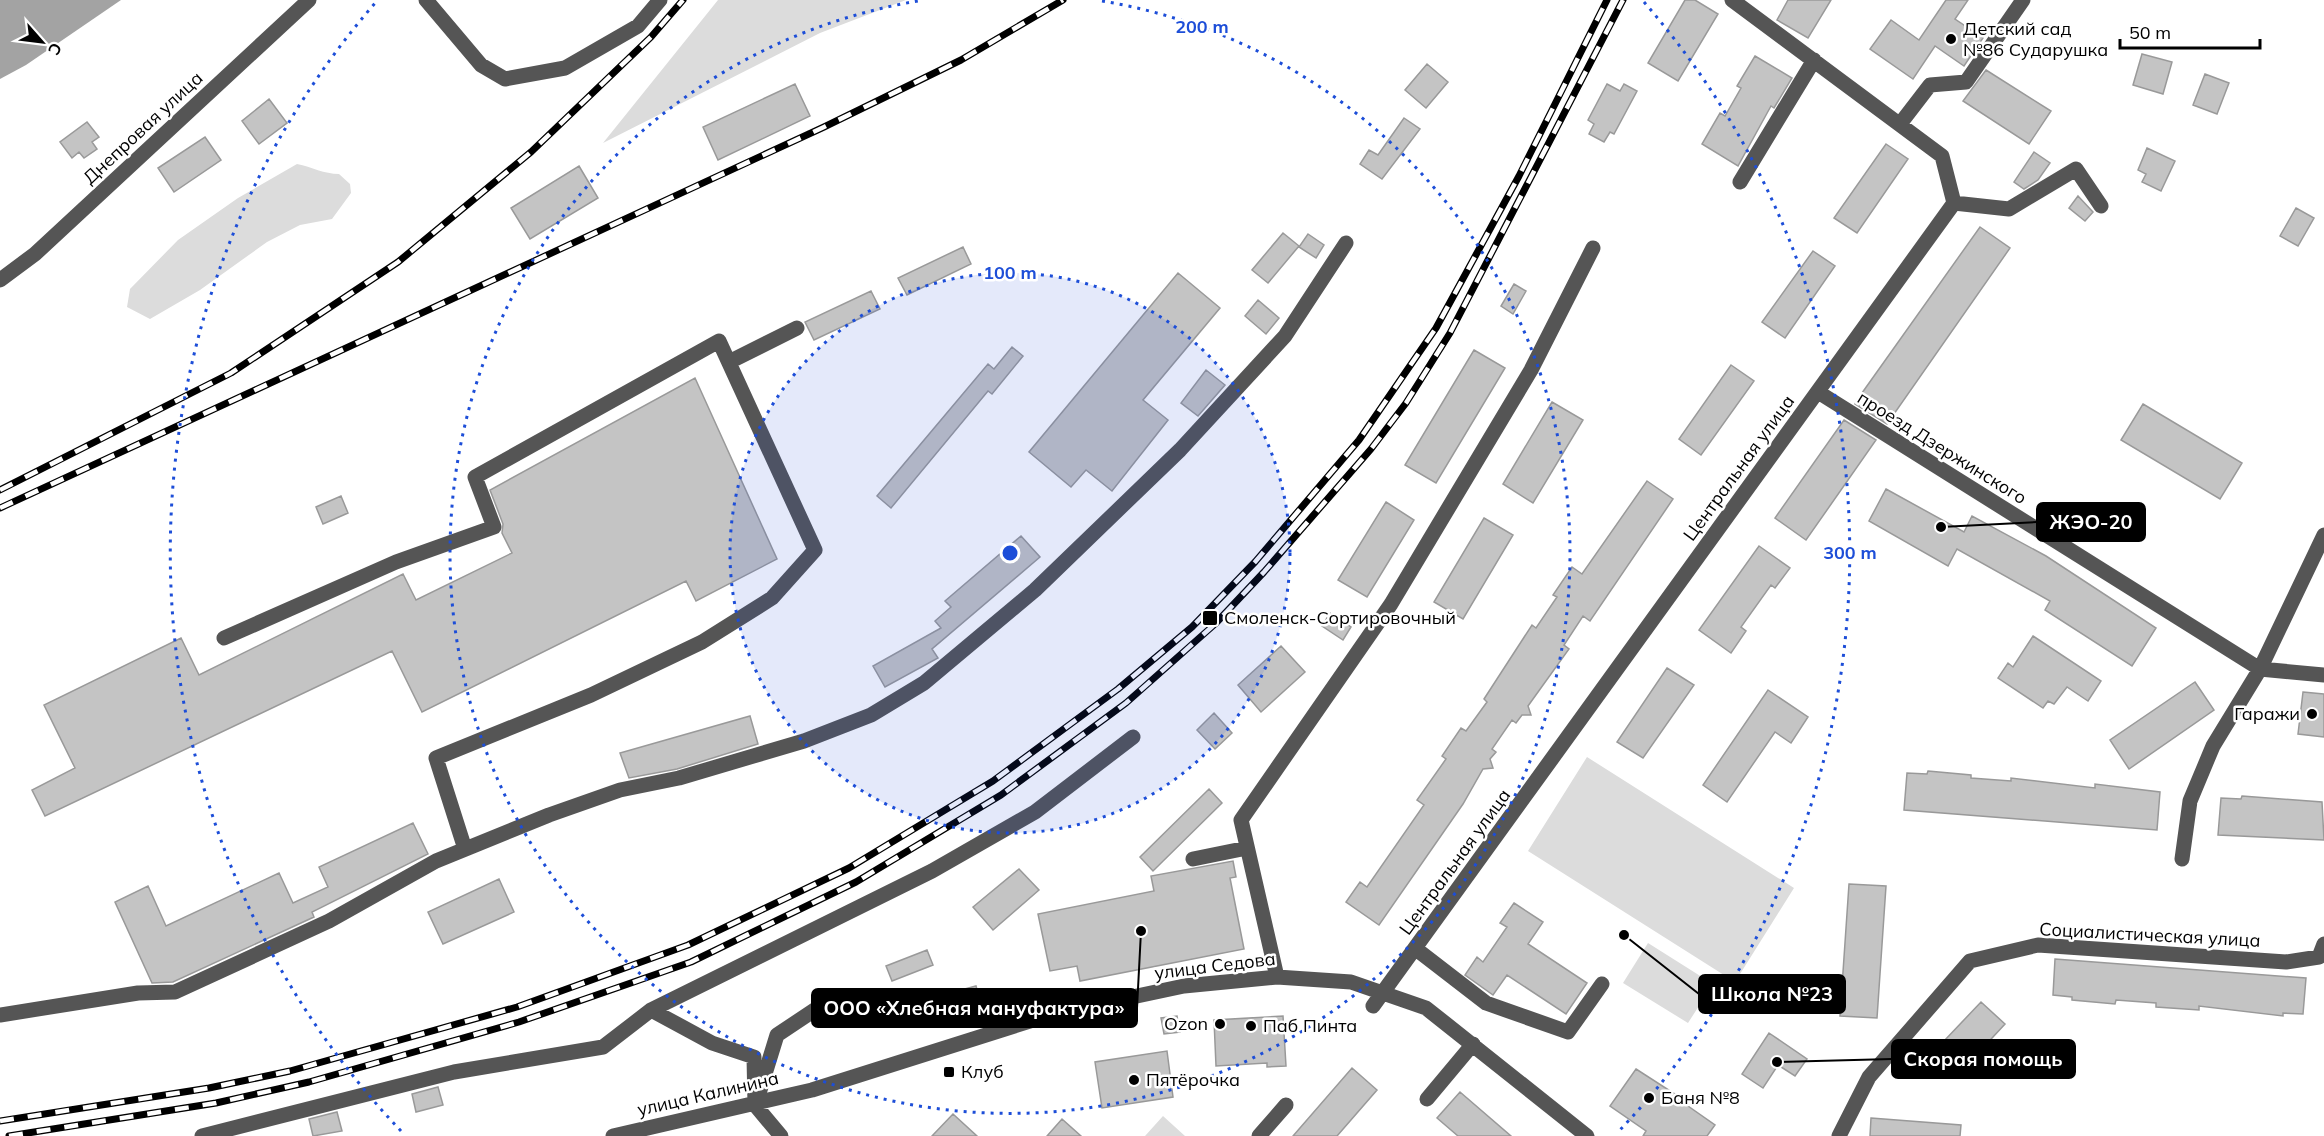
<svg xmlns="http://www.w3.org/2000/svg" width="2324" height="1136" font-family="Mulish,sans-serif">
<style>
.green{fill:#dcdcdc}
.water{fill:#a3a3a3}
.building{fill:#c4c4c4;stroke:#999;stroke-width:1.5}
.lines{fill:none;stroke-linecap:round;stroke-linejoin:round}
.minor{stroke:#555;stroke-width:15}
.rail-casing{stroke:#000;stroke-width:7}
.rail{stroke:#fff;stroke-width:4.5;stroke-dasharray:14;stroke-linecap:butt}
.ring{fill:none;stroke:#1d4ed8;stroke-width:3;stroke-dasharray:3 6}
.poi-dot{fill:#000;stroke:#fff;stroke-width:2}
.labels{text-anchor:middle;stroke-width:5;stroke-linejoin:round;paint-order:stroke}
.poi-label{font-size:18px;fill:#000;stroke:#fff;text-anchor:start}
.street-label{font-size:18px;fill:#000;stroke:#fff}
.centre{fill:#1d4ed8;stroke:#fff;stroke-width:3}
.ring-label{font-size:18px;text-anchor:middle;font-weight:bold;fill:#1d4ed8;stroke:#fff;stroke-width:5;stroke-linejoin:round;paint-order:stroke}
.leader{fill:none;stroke:#000;stroke-width:2}
.callout-dot{fill:#000;stroke:#fff;stroke-width:2}
.callout{fill:#000;stroke:#000;stroke-width:2}
.callout-label{font-size:20px;text-anchor:middle;font-weight:bold;fill:#fff}
</style>
<rect width="100%" height="100%" fill="#fff"/>
<!-- green -->
<path class="green" d="M718,0H906L820,33L603,143Z
M297,164C312,167 324,174 339,174L350,184L351,193L332,219L300,225L267,242L200,290L150,319L127,307L130,289L178,240L238,198Z
M1587,757L1794,888L1735,982L1528,851Z
M1648,943L1713,984L1688,1023L1623,983Z
M1163,1116L1185,1136H1145Z"/>
<!-- water -->
<path class="water" d="M0,0H121L26,65L0,79Z"/>
<!-- building -->
<path class="building" d="M1685,0H1695L1718,14L1678,81L1648,63Z
M1788,0H1831L1808,38L1777,20Z
M1946,0H1968L1955,19L1983,38L1964,66L1935,46L1913,79L1870,49L1891,20L1919,40Z
M2142,54L2172,62L2163,94L2133,85Z
M1755,56L1792,78L1774,108L1771,106L1738,166L1702,144L1720,113L1725,116L1741,88L1737,86Z
M1427,64L1448,82L1426,108L1405,90Z
M1986,70L2051,111L2029,144L1963,101Z
M2205,74L2229,83L2217,114L2193,105Z
M795,84L810,116L718,160L703,127Z
M1607,84L1620,91L1624,84L1637,91L1614,134L1610,132L1604,142L1589,134L1594,124L1588,120Z
M269,99L287,123L259,144L242,121Z
M1404,118L1420,129L1382,179L1360,164L1369,150L1378,155Z
M87,122L99,137L92,142L97,149L84,158L79,152L72,158L60,142Z
M205,137L221,160L174,192L158,168Z
M1886,144L1908,159L1857,233L1834,218Z
M2147,148L2175,161L2161,191L2142,182L2146,174L2138,170Z
M2034,152L2050,163L2038,180L2024,189L2014,182Z
M579,166L598,198L530,239L511,208Z
M2078,196L2093,212L2085,221L2069,208Z
M2296,208L2314,218L2298,246L2280,236Z
M1980,227L2010,248L1887,424L1855,404L1857,400Z
M1283,233L1299,246L1268,283L1252,270Z
M1308,234L1324,245L1316,258L1299,247Z
M963,247L971,264L907,295L898,278Z
M1813,251L1835,266L1785,338L1762,322Z
M1178,273L1220,308L1143,400L1168,420L1112,491L1086,470L1071,487L1029,452Z
M1514,284L1526,291L1513,314L1501,306Z
M871,291L880,309L814,340L805,322Z
M1258,300L1279,318L1266,334L1245,316Z
M1012,347L1023,356L992,394L988,391L891,508L877,496L988,364L994,369Z
M1474,350L1505,368L1436,483L1405,465Z
M1731,365L1754,381L1701,455L1679,439Z
M1206,370L1225,385L1198,416L1181,403Z
M695,378L777,559L696,601L686,581L422,712L392,651L45,816L32,790L75,768L44,705L181,638L199,675L403,574L416,600L512,553L502,533L503,524L490,490Z
M1552,402L1583,420L1533,503L1503,484Z
M2143,404L2242,463L2220,499L2121,440Z
M1844,420L1876,440L1806,540L1775,518Z
M1647,481L1673,499L1590,621L1583,616L1564,645L1569,649L1528,706L1531,715H1522L1516,723L1512,720L1492,749L1496,752L1490,759L1493,768L1483,769L1463,804L1379,925L1346,902L1360,882L1367,887L1424,805L1417,800L1446,759L1442,756L1461,728L1466,731L1487,702L1484,699L1532,625L1536,628L1557,597L1553,595L1572,567L1582,574Z
M1886,489L1964,532L1972,516L2046,556L2156,628L2132,666L2045,610L2050,601L1957,549L1948,566L1869,521Z
M341,496L348,513L323,524L316,507Z
M1386,502L1414,520L1367,597L1338,580Z
M1484,518L1513,535L1463,619L1434,602Z
M1021,536L1040,557L932,649L938,658L885,687L873,666L941,628L935,621L951,607L945,601Z
M1759,546L1790,568L1775,588L1771,585L1741,627L1746,631L1731,653L1699,630Z
M1330,613L1351,627L1343,640L1322,626Z
M2033,636L2101,681L2088,701L2067,687L2054,704L2048,701L2043,708L1998,678L2008,663L2013,667Z
M1281,646L1305,672L1261,712L1238,685Z
M1667,668L1694,685L1643,758L1617,742Z
M2195,682L2214,710L2129,769L2110,740Z
M1768,690L1808,717L1791,743L1775,732L1727,802L1703,785Z
M2303,692L2324,694V737L2298,734Z
M1214,713L1232,733L1215,749L1197,730Z
M750,716L758,744L677,769L629,778L620,753Z
M1928,771L1971,775V778L2011,781V778L2095,788V784L2160,792L2157,830L1904,810L1907,773L1927,774Z
M1209,789L1222,803L1153,871L1140,857Z
M2242,796L2322,802L2324,840L2218,835L2221,798L2241,799Z
M413,823L428,854L312,912L314,917L173,982L152,983L115,902L148,886L166,926L279,873L293,903L328,887L319,867Z
M1233,861L1236,877L1230,878L1244,949L1080,981L1077,966L1050,971L1038,914L1154,891L1151,876Z
M1019,869L1039,890L993,930L973,907Z
M499,879L514,912L443,944L428,912Z
M1849,884L1886,886L1877,1018L1840,1016Z
M1514,903L1543,922L1528,944L1587,983L1566,1014L1507,975L1493,995L1465,975L1477,957L1483,962L1507,927L1500,923Z
M927,950L933,965L892,981L886,966Z
M2055,959L2306,978L2303,1014L2283,1013V1016L2199,1006V1010L2156,1007V1003L2116,1000L2115,1004L2072,1000V997L2053,995Z
M976,986L980,1001L939,1012L935,997Z
M1981,1002L2005,1024L1968,1064L1944,1041Z
M1177,1016L1180,1032L1164,1034L1161,1018Z
M1283,1016L1286,1066L1267,1067V1063L1216,1066L1214,1020Z
M1769,1033L1807,1059L1795,1076L1778,1065L1763,1088L1742,1074Z
M1167,1051L1173,1097L1102,1108L1095,1062Z
M1352,1068L1377,1090L1337,1136H1293Z
M1636,1069L1689,1103L1688,1106L1715,1125L1707,1136H1643L1646,1131L1610,1106Z
M438,1087L443,1105L416,1112L412,1094Z
M1460,1092L1511,1136H1458L1437,1118Z
M337,1112L342,1131L313,1136L309,1119Z
M953,1114L977,1136H932Z
M1871,1118L1961,1125L1960,1136H1870Z
M1062,1119L1081,1136H1047Z"/>
<g class="lines">
<!-- minor -->
<path class="minor" d="M426,0L481,65L505,79L565,68L638,26L660,0
M1732,0L1942,156L1954,203
M1900,124L1930,85L1966,82L2023,0
M1740,182L1814,60
M1954,203L2009,209L2076,169L2101,206
M0,280L35,254L309,0
M729,362L797,328
M1818,392L2260,669L2324,675
M224,638L396,562L494,527L475,477L719,341L815,550L772,598L702,642L591,695L436,758L465,849
M1193,859L1247,848
M2182,859L2190,801L2213,746L2260,669L2324,535
M1416,949L1486,1003L1568,1032L1602,984
M1277,977L1241,820L1391,604L1531,370L1593,248
M1373,1006L1954,203
M651,1010L712,1043L754,1057L755,1105L781,1136
M0,1015L138,993L175,992L329,921L436,861L549,815L620,790L679,778L804,741L871,715L924,683L1035,590L1180,450L1285,336L1346,243
M760,1090L777,1035L831,999
M1427,1099L1473,1044
M202,1136L454,1072L603,1047L651,1010L932,871L1035,812L1133,737
M613,1136L812,1090L1052,1014L1184,986L1277,977L1351,982L1426,1008L1587,1136
M1259,1136L1286,1105
M1839,1136L1869,1077L1970,961L2038,945L2286,962L2319,957L2324,944"/>
<!-- rail casing -->
<g class="rail-casing">
<path id="rail" d="M0,490L231,373L398,262L531,152L651,37L683,0
M0,508L824,127L961,60L1063,0
M0,1121L209,1088L290,1071L517,1007L688,945L849,868L993,781L1118,689L1192,627L1255,562L1359,440L1436,328L1519,176L1607,0
M9,1136L216,1103L309,1082L519,1022L691,962L856,882L1001,795L1126,703L1215,624L1264,572L1371,449L1406,403L1450,333L1623,0"/>
</g>
<!-- rail -->
<use href="#rail" class="rail"/>
</g>
<!-- distance rings -->
<circle cx="1010" cy="553" r="280" fill="#1d4ed8" fill-opacity=".12"/>
<g class="ring">
<circle cx="1010" cy="553" r="280"/>
<path d="M1102 1A560 560 0 1 1 918 1"/>
<path d="M401 1131A840 840 0 0 1 376 2M1644 2A840 840 0 0 1 1619 1131"/>
</g>
<!-- markers -->
<g class="poi-dot">
<circle cx="1951" cy="39" r="6"/>
<rect x="1202" y="610" width="16" height="16" rx="3"/>
<circle cx="2312" cy="714" r="6"/>
<circle cx="1220" cy="1024" r="6"/>
<circle cx="1251" cy="1026" r="6"/>
<rect x="943" y="1066" width="12" height="12" rx="3"/>
<circle cx="1134" cy="1080" r="6"/>
<circle cx="1649" cy="1098" r="6"/>
</g>
<g class="labels">
<!-- poi labels -->
<g class="poi-label">
<text x="1963" y="35">Детский сад<tspan x="1963" dy="21">№86 Сударушка</tspan></text>
<text x="1224" y="624">Смоленск-Сортировочный</text>
<text x="2300" y="720" text-anchor="end">Гаражи</text>
<text x="1208" y="1030" text-anchor="end">Ozon</text>
<text x="1263" y="1032">Паб Пинта</text>
<text x="961" y="1078">Клуб</text>
<text x="1146" y="1086">Пятёрочка</text>
<text x="1661" y="1104">Баня №8</text>
</g>
<!-- street labels -->
<g class="street-label">
<text transform="translate(143 128) rotate(-43)" y="6">Днепровая улица</text>
<text transform="translate(1942 448) rotate(32)" y="6">проезд Дзержинского</text>
<text transform="translate(1739 468) rotate(-54)" y="6">Центральная улица</text>
<text transform="translate(1455 862) rotate(-54)" y="6">Центральная улица</text>
<text transform="translate(2150 935) rotate(3)" y="6">Социалистическая улица</text>
<text transform="translate(1215 966) rotate(-7)" y="6">улица Седова</text>
<text transform="translate(708 1094) rotate(-13)" y="6">улица Калинина</text>
</g>
</g>
<circle cx="1010" cy="553" r="9" class="centre"/>
<g class="ring-label">
<text x="1202" y="33">200 m</text>
<text x="1010" y="279">100 m</text>
<text x="1850" y="559">300 m</text>
</g>
<!-- callouts -->
<path class="leader" d="M1941 527L2037 522M1624 935L1699 994M1141 931L1137 1008M1777 1062L1892 1059"/>
<g class="callout-dot">
<circle cx="1941" cy="527" r="6"/>
<circle cx="1624" cy="935" r="6"/>
<circle cx="1141" cy="931" r="6"/>
<circle cx="1777" cy="1062" r="6"/>
</g>
<g class="callout">
<rect x="2037" y="503" width="108" height="38" rx="6"/>
<rect x="1699" y="975" width="146" height="38" rx="6"/>
<rect x="812" y="989" width="325" height="38" rx="6"/>
<rect x="1892" y="1040" width="183" height="38" rx="6"/>
</g>
<g class="callout-label">
<text x="2091" y="529">ЖЭО-20</text>
<text x="1772" y="1001">Школа №23</text>
<text x="974" y="1015">ООО «Хлебная мануфактура»</text>
<text x="1983" y="1066">Скорая помощь</text>
</g>
<!-- north arrow -->
<g transform="translate(42 42) rotate(118)" stroke="#ffffff" stroke-width="4.5" paint-order="stroke">
<path d="M0-4.5L10 22L0 15L-10 22Z" fill="#000000"/>
<text y="-9" font-size="16" font-weight="bold" text-anchor="middle" fill="#000000">С</text>
</g>
<!-- scale -->
<path d="M2120 39v9h140v-9" fill="none" stroke="#000000" stroke-width="3"/>
<text x="2129" y="39" font-size="18" fill="#000000" stroke="#ffffff" stroke-width="4.5" paint-order="stroke">50 m</text>
</svg>
